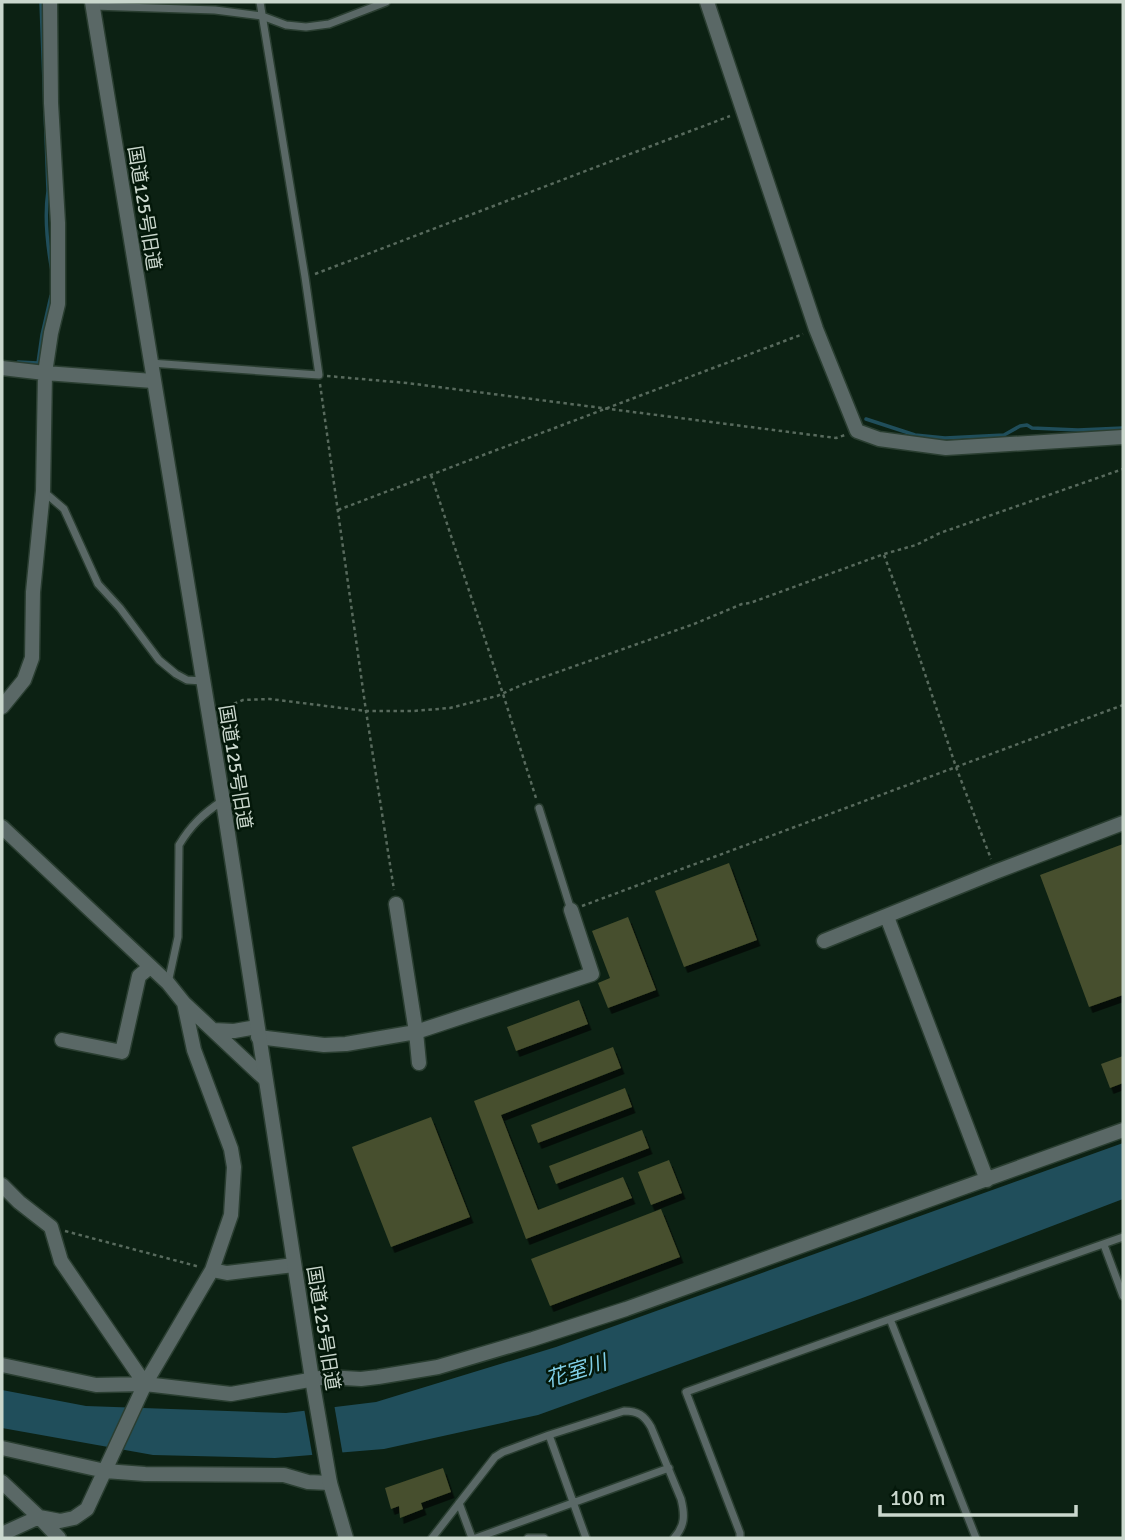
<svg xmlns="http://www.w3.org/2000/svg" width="1125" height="1540" font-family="Signika,'Noto Sans JP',sans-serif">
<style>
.water{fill:#204e5b}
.pier{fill:#0c2113}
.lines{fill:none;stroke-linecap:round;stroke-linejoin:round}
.stream{stroke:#204e5b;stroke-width:3.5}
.building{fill:#474f2d;filter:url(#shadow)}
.service-casing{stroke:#2a3e31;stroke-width:10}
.minor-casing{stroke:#2a3e31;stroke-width:17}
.tertiary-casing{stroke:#2a3e31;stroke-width:17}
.path{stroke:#586a5d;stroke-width:2.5;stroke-dasharray:3.5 3.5;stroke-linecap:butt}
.service{stroke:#5a6866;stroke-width:7}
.minor{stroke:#5a6866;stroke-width:14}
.tertiary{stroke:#5a6866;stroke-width:14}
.labels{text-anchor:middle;stroke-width:5;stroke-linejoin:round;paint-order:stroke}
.street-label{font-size:19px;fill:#cad7cd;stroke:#04180a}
.water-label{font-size:21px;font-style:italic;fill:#80cfe7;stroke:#04180a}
</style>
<defs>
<filter id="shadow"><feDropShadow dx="3.5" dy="6" stdDeviation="0" flood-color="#0009"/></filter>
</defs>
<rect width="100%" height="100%" fill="#0c2113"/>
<!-- water -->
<path class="water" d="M1123,1143V1199L865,1297L538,1415L384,1449L275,1458L153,1455L2,1428V1390L86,1406L286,1413L376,1402L556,1347Z"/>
<!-- pier -->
<path class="pier" d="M334,1404L343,1456L313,1459L304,1408Z"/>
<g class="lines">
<!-- stream -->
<path class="stream" d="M41,2L48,191C44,218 47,244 52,271
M18,362L38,363L42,335L51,296
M866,419L915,435L945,438L1004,435L1020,426L1027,425L1032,428L1078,430L1123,428"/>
</g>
<!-- building -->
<path class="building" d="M1123,844V995L1089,1007L1040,875Z
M729,863L757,940L684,967L655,891Z
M628,917L656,990L608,1008L598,983L610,978L592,931Z
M579,1000L588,1024L516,1051L507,1027Z
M613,1047L621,1068L501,1115L538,1210L623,1177L632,1198L526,1239L474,1101Z
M1123,1056V1083L1110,1088L1101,1064Z
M625,1088L632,1107L538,1143L531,1125Z
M431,1117L470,1217L391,1247L352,1147Z
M642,1130L649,1148L556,1184L549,1166Z
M669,1160L682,1193L651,1205L638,1172Z
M661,1209L680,1257L550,1306L531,1259Z
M443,1468L451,1492L421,1503L423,1509L400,1518L399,1506L391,1509L385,1488Z"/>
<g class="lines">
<!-- service casing -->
<g class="service-casing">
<path id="service" d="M93,6L215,10L262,16L286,25L306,27L329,24L386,2
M150,363L319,375L305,277L260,2
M43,491L64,509L98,584L120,608L159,660L176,674L187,680L203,681
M539,808L571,910
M168,983L178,937L179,845C191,825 203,814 222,801
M1104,1245L1123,1296
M890,1319L1123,1237
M549,1435L586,1538
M459,1503L472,1538
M432,1538L495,1457L503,1452L549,1435L624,1411C638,1411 644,1415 651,1427L681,1499C685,1515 685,1526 674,1538
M476,1538L669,1468
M528,1538H544
M740,1538V1533L686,1392L890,1319L976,1538"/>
</g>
<!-- minor casing -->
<g class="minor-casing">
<path id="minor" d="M707,2L816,329L857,431L879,439L946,448L1123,437
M2,368L45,373L153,381
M2,707L24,680L32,658L33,592L43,491L45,373L51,333L58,304V223L51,103L50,2
M2,827L168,983L184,1003L265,1079
M396,904L416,1032L419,1063
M887,917L987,1180
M824,941L995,872L1123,823
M213,1030L234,1031L257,1027
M258,1037L324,1045L346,1044L416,1032L592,974L571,910
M62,1040L122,1052L139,976L150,967
M2,1185L19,1202L51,1227L61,1261L145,1384
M212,1270L227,1273L294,1265
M2,1365L96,1385L145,1384L231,1394L326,1377L361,1379L378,1377L438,1367L533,1339L626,1309L1123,1130
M2,1448L105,1471L145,1474L284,1475L308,1482L330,1483
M2,1482L39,1517L59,1538
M2,1534L39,1517L60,1521L74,1518L87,1509L145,1384L212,1270L231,1215L234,1167L231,1149L194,1050L184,1003"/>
</g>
<!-- tertiary casing -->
<g class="tertiary-casing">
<path id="tertiary" d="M92,2L223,801L312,1379L330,1483L346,1538"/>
</g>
<!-- path -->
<path class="path" d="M315,274L730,116
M327,376L407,383L836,438L845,435
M320,384L366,711L394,890
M431,475L503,694L536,798
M338,510L803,334
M884,555L897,590L956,767L991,859
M221,709L243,700L270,699L366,711H413L450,708L497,696L524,684L694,624L742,604L750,603L884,554L916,545L940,533L1123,469
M582,906L1123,705
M65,1231L200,1267"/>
<!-- service -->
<use href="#service" class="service"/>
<!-- minor -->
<use href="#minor" class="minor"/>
<!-- tertiary -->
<use href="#tertiary" class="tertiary"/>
</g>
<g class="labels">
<!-- street labels -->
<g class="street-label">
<text transform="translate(145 208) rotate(81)" y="7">国道125号旧道</text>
<text transform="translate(236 767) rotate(81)" y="7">国道125号旧道</text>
<text transform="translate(324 1328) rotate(81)" y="7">国道125号旧道</text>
</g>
<!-- water labels -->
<g class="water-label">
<text transform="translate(576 1371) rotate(-17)" y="7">花室川</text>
</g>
</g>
<!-- border -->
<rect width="1125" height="1540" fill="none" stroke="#cad7cd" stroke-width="7"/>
<!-- scale -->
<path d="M880 1505v10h196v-10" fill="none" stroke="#cad7cd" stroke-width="3.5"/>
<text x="890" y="1505" font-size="21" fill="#cad7cd" stroke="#04180a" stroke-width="5" paint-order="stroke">100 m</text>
</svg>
